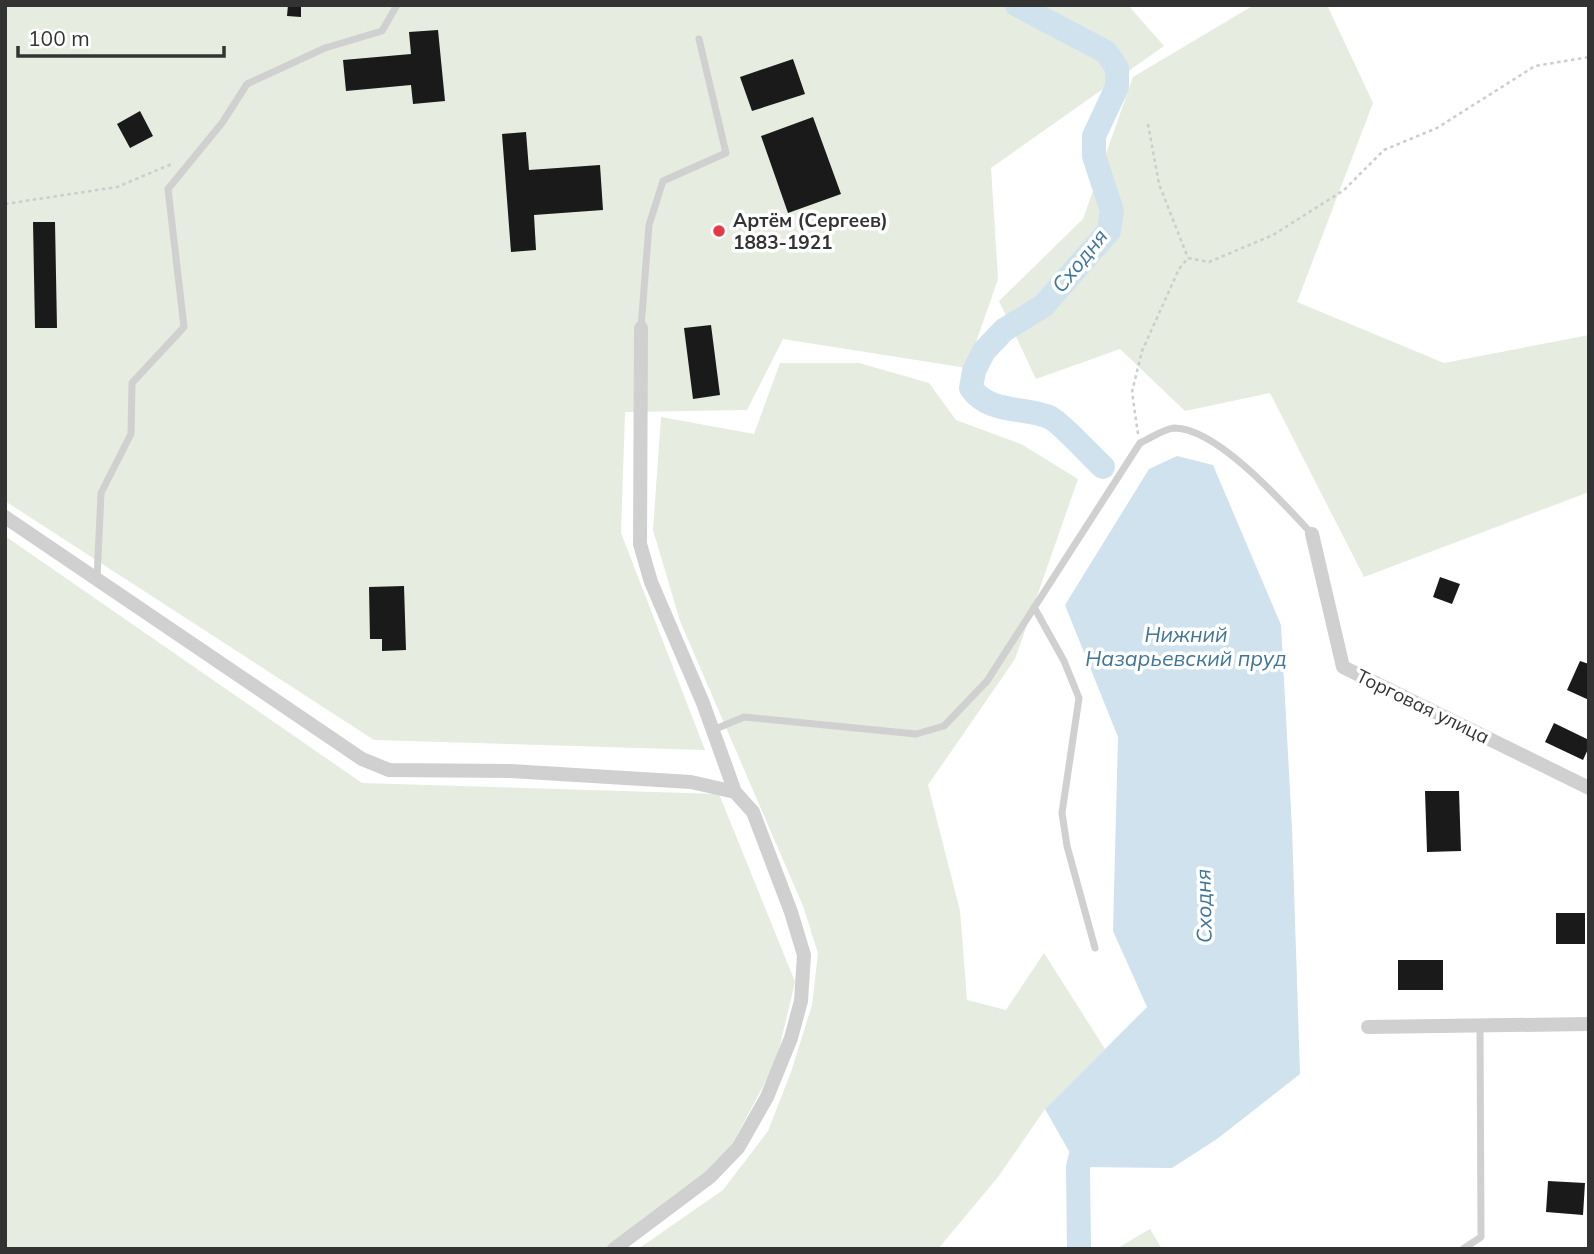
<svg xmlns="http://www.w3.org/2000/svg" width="1594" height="1254" font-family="Mulish,sans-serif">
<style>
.green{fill:#e6ecdf}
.water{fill:#cfe2ee}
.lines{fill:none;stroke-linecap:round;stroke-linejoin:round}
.river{stroke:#cfe2ee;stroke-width:24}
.building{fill:#1a1a1a}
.path{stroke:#cdcdcd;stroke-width:2.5;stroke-dasharray:3.5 3.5;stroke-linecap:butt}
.service{stroke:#d0d0d0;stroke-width:7}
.minor{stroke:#d0d0d0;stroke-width:14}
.poi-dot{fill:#e63946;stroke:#fff;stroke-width:2.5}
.labels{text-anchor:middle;stroke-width:7;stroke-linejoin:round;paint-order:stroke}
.poi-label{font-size:19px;font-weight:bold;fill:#333;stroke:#fff;text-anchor:start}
.street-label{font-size:19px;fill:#333;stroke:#fff}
.water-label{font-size:21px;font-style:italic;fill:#3f7597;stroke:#fff}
</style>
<rect width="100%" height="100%" fill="#fff"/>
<!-- green -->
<path class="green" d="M5,5H1128L1164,46L991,168L998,279L967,368L783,339L747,410L625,412L621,533L705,750L374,740L5,501Z
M1254,5H1327L1373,103L1297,302L1444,363L1589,335V492L1364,577L1270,393L1185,411L1120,349L1036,379L999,301L1083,219L1133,77Z
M780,363H859L929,383L956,420L1021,444L1078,479L1015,659L928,785L960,911L967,1000L1006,1010L1044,953L1105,1049L1045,1109L998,1177L938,1249H638L723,1190L768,1131L791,1072L812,1005L818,953L803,906L680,621L653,530L661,417L754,434Z
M5,536L362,783L719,794L795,982L776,1062L722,1163L607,1249H5Z
M1150,1229L1162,1249H1116Z"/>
<!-- water -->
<path class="water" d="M1177,456L1213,465L1281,625L1292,828L1300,1074L1217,1139L1172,1168L1078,1167L1045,1109L1147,1007L1113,931L1118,737L1065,605L1149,469Z"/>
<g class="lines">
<!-- river -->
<path class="river" d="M1017,5L1106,52L1117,68V87L1094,136V156L1112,211L1109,231L1043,306L1004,330L984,351L974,371L971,388C990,415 1025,406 1051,418C1062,424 1092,457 1103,467
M1079,1249L1078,1167L1086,1135"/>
</g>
<!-- building -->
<path class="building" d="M288,5H301V17L287,16Z
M438,30L445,101L413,104L411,85L346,91L343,60L411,54L409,32Z
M793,59L805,94L752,111L740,77Z
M140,111L153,136L130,148L117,124Z
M813,117L841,194L788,213L761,136Z
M526,132L529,170L600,165L603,210L534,215L536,250L511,252L502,134Z
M33,222H55L57,328H35Z
M711,325L720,395L693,399L684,328Z
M1440,577L1460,584L1452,604L1433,597Z
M404,586L406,650L382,651V639H370L369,587Z
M1580,661L1589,664V700L1567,690Z
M1554,723L1589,740V747L1583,760L1545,742Z
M1425,791H1459L1461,851L1427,852Z
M1556,913H1585V944H1556Z
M1398,960H1443V990H1398Z
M1548,1181L1585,1183L1583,1215L1546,1212Z"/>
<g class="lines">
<!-- path -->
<path class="path" d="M1148,124L1159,184L1188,258
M5,204L117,187L174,163
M1138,434L1132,392L1142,351L1179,269L1188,258L1209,262L1273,235L1344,190L1384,150L1437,128L1535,66L1589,57"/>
<!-- service -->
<path class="service" d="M641,328L649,225L663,181L726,153L699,39
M97,578L101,493L131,434L132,383L184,327L168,189L222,123L247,84L325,48L382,31L397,5
M1034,607L1064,661L1079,698L1062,813L1067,846L1095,948
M713,730L744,717L916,734L944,726L987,681L1140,443C1149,439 1165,428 1175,428C1218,429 1283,503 1312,534
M1463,1249L1481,1237L1480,1026"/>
<!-- minor -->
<path class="minor" d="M5,517L362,759L389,770L510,771L691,782L735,792
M1312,534L1343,667L1589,788
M1368,1027L1589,1024
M614,1249L710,1177L738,1148L767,1097L791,1038L801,1001L804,955L791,912L753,812L735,792L703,703L651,582L640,544L641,328"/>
</g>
<!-- markers -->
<circle class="poi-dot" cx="719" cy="231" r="7"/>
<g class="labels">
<!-- poi labels -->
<g class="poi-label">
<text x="733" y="227">Артём (Сергеев)<tspan x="733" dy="22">1883-1921</tspan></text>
</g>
<!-- street labels -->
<g class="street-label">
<text transform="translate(1423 706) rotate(26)" y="7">Торговая улица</text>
</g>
<!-- water labels -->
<g class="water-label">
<text transform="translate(1080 261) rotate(-51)" y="7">Сходня</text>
<text x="1186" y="642">Нижний<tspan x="1186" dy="24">Назарьевский пруд</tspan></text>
<text transform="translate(1204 906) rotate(-91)" y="7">Сходня</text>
</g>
</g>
<!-- border -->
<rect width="1594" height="1254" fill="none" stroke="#333333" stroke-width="14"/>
<!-- scale -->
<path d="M18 46v10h206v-10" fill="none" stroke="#333333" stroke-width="3.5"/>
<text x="28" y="46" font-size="21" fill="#333333" stroke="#ffffff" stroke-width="5" paint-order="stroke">100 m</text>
</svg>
